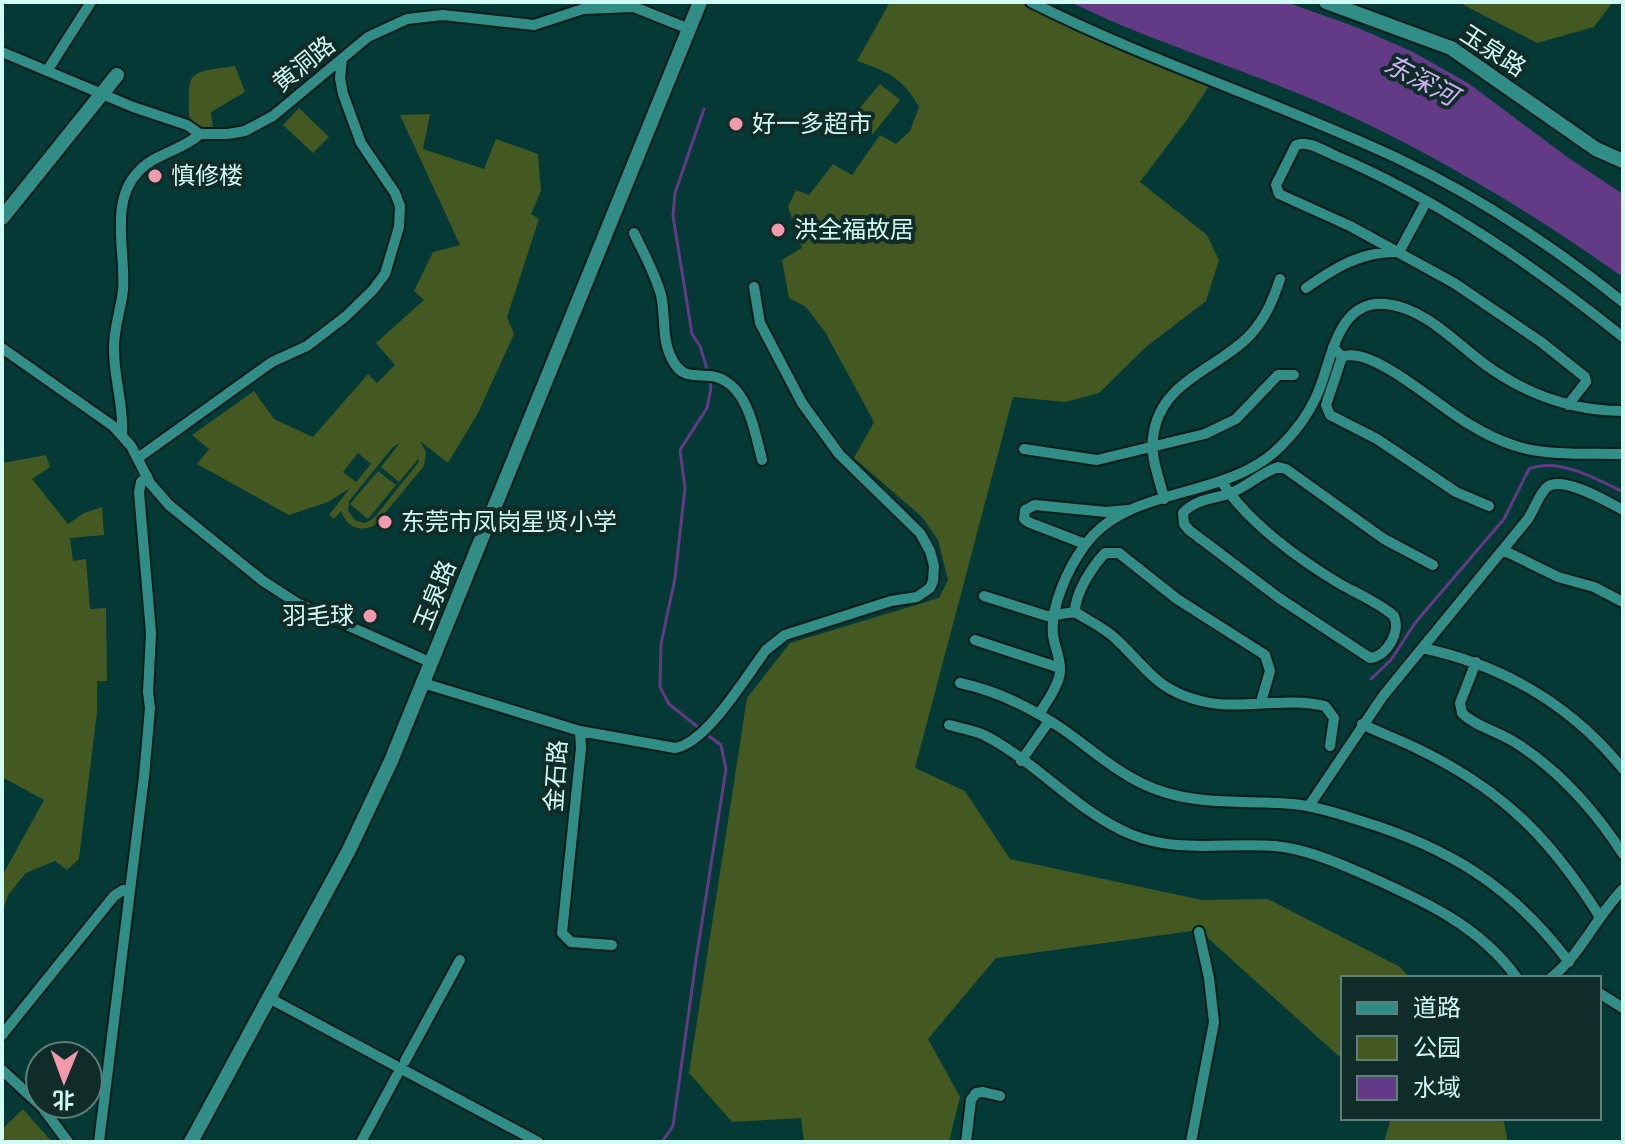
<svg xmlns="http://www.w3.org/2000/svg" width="1625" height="1144" font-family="Arial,'Noto Sans SC',sans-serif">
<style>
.green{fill:#445822;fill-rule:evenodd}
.water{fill:#623a85}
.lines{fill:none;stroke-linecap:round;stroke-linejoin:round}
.stream{stroke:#623a85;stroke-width:3}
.street-casing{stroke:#021e1b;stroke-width:14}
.secondary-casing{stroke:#021e1b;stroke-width:18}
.street{stroke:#318e86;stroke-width:10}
.secondary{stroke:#318e86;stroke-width:14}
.poi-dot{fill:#f29aac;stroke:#102c29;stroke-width:3}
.labels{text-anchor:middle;stroke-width:8;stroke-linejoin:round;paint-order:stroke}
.street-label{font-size:24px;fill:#d1fbf5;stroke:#102c29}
.poi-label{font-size:24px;fill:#d1fbf5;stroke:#102c29;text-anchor:start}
.water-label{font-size:26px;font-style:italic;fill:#d0b1f0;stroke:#102c29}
</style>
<rect width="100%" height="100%" fill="#043935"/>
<!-- green -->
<path class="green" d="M890,2H1029L1211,83L1186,121L1140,182L1207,235L1219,260L1206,301L1146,347L1099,393L1065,402L1013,397L915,768L965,791L1010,859L1202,900L1268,899L1400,967L1410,978H1343V1060L1199,930L996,958L928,1039L960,1097L949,1142H804L801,1118L732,1122L689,1073L747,698L790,643L939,598L948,580L938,540L922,517L854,458L874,422L825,332L806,307L789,298L782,260L802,248L788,207L796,190L809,195L833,164L852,175L880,135L896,144L910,131L919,107C903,78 887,71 857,61Z
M1458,2H1613L1594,27L1537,43Z
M235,66L245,92L211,112L213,128L202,129L189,122C189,71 183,73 235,66Z
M880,84L900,100L873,134L852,117Z
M299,108L329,137L313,153L283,125Z
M430,114L423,149L484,169L496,139L538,154L541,191L531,214L539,219L507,317L514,334L478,413L448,463L420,441L426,452L424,466L375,525C360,533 347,527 341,511L334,519L329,515L350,488L328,502L289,515L197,464L209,449L192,435L254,391L274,419L313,437L368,374L377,383L395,365L376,343L424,300L414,291L433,252L460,245L400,115ZM400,443L381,467L399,482L419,458L418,463L374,518L365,523L356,521L348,511L349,501L393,447ZM358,453L371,464L356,482L343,472Z
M46,455L50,467L32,479L68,524L84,513L102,507L104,535L70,538L73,561L86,559L90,609L106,608L107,681H97V712L79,859L67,870L55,861L26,873L8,895L2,913V876L44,800L2,777V463Z
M378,471L396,485L368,519L350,504Z
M23,1109L52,1142H2V1129Z
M1391,1118H1503L1508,1142H1384Z"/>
<!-- water -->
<path class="water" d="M1070,2H1286L1356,27L1413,52L1468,83L1570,159L1623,194V277C1532,213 1437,155 1335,109C1248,70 1156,44 1070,2Z"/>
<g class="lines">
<!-- stream -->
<path class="stream" d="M704,109L675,193L673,216L692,334L700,346L708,372
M1371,679L1391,660L1415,623L1504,519L1529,469C1558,457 1597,479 1623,492
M699,728L669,704L660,687L661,644L675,578L685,488L680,450L707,408L711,388L710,379
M662,1142L673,1126L696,960L726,769L721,745L705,733"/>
<!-- street casing -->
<g class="street-casing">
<path id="street" d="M1031,2C1150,62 1278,102 1399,159C1479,197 1554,247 1623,302
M2,52L133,107L187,125L200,134H228L245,131L273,116L368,37L407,19L443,15L534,25L583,9L634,7L689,29
M47,71L91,2
M634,233C643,252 655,273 661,295C666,316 661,341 673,361C684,381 698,373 716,377C748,386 755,432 762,460
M1306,288C1336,267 1362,251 1399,252L1426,202
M1333,347L1342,357C1367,345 1427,396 1448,410C1468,425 1495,440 1519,447C1552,456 1589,453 1623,454
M2,348L113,426L131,446L150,483L169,505L263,581L297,603L432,663
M1342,357L1326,405L1330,415L1377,439L1456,492L1489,506
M1568,405L1586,382L1585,377L1541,342L1454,283L1350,226L1279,194L1276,185L1296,145C1308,140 1324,151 1336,156C1440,200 1535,267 1623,337
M122,435C124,406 114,379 114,350C113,330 121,310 123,290C126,253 109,202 138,172C155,153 182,151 200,134
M1024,449L1097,460L1205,434L1236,419L1278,375H1294
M138,458L272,362L307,346L345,317L373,290L385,274L399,227L400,206L395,193L361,143L343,94L340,78L342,59
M1222,482C1247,522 1300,560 1340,584C1358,594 1379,603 1394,616C1401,631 1387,657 1370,658L1279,598L1189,530L1184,524L1183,513C1195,499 1214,499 1231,493C1248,486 1261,473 1278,467L1286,469L1384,539L1433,565
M1164,499C1160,480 1150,457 1153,438C1159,380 1218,370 1251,334C1266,317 1273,300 1280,279
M1085,544L1028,522L1024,519L1025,510L1035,505L1106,512L1127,510
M1503,550L1558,577L1594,587L1623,602
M984,596L1047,616L1075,612C1089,621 1105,628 1117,640C1147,668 1156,690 1201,701C1241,711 1284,696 1325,706L1334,718L1330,746
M1075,612C1075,593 1092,567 1105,553H1119L1177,599L1265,655L1270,671L1261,702
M975,640L1060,668
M1422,648C1503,665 1571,705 1623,769
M1476,662L1460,703L1462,713C1476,727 1500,732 1516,743C1560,771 1595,811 1623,854
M423,683L580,731L581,748L562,933L571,942L612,945
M960,683C998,691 1032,708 1064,730C1094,751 1120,776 1155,789C1199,806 1247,800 1293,804C1315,806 1337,813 1358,820C1448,847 1512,886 1569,962
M1039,714C1046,703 1056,690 1059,677C1063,664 1055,649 1053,635C1050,607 1068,568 1085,545C1129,484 1227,501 1281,446C1295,432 1308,415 1316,397C1332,364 1335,299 1386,304C1424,308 1454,341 1483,363C1525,394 1570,411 1623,411
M1362,724C1380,733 1400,740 1418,749C1503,790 1550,838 1600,917
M949,725C961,728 973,730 984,735C1037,762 1076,811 1130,834C1178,854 1225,842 1275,846C1307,849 1338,863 1368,876C1424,901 1480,926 1517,978
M580,731L675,748C707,743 746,676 766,650L785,635L891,601L917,597L930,588L933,581L934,566L930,551L920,533L839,454L802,403L760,323L754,287
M1021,761L1049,721
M1309,806L1383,696L1528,519C1534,510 1539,494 1547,487C1563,475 1608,502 1623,510
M1551,978C1582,953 1596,917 1623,889
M1599,993L1623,1008
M269,998L538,1142
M2,1035L114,896L123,890H130
M405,1061L460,960
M2,1070L42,1107L68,1142
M99,1142L144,777L150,708L148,692L151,633L139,492L141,482L147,476
M361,1142L397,1075
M966,1142L971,1100L976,1093L983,1092L1000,1096
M1191,1142L1214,1022L1209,978L1199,932"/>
</g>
<!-- secondary casing -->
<g class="secondary-casing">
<path id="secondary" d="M1326,2L1451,48L1596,149L1623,161
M2,218L117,75
M191,1142L349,850L391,761L700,2"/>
</g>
<!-- street -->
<use href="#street" class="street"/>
<!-- secondary -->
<use href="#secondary" class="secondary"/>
</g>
<!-- markers -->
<g class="poi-dot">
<circle cx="736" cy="124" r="8"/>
<circle cx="155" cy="176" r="8"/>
<circle cx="778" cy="230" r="8"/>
<circle cx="385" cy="522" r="8"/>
<circle cx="370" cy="616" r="8"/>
</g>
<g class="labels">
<!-- street labels -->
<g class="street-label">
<text transform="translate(1493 51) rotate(33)" y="8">玉泉路</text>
<text transform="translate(304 64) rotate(-39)" y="8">黄洞路</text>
<text transform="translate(435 595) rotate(-68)" y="8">玉泉路</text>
<text transform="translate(556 776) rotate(-86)" y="8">金石路</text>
</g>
<!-- poi labels -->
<g class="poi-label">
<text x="752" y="132">好一多超市</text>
<text x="171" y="184">慎修楼</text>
<text x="794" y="238">洪全福故居</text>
<text x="401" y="530">东莞市凤岗星贤小学</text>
<text x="354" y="624" text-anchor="end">羽毛球</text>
</g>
<!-- water labels -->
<g class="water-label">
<text transform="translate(1421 80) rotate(28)" y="9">东深河</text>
</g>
</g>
<!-- border -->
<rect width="1625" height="1144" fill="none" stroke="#d1fbf5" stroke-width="8"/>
<!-- legend -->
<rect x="1341" y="976" width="260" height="144" fill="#102c29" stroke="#5d7f7b" stroke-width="2"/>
<rect x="1357" y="1002" width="40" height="12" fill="#318e86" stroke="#5d7f7b" stroke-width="2"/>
<text x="1413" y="1016" font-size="24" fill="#d1fbf5">道路</text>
<rect x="1357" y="1036" width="40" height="24" fill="#445822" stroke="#5d7f7b" stroke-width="2"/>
<text x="1413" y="1056" font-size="24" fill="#d1fbf5">公园</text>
<rect x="1357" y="1076" width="40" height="24" fill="#623a85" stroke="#5d7f7b" stroke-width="2"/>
<text x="1413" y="1096" font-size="24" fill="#d1fbf5">水域</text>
<!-- north arrow -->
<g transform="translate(64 1080) rotate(181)"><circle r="38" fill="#102c29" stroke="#5d7f7b" stroke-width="2"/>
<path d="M0-6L14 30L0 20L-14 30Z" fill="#f29aac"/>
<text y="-12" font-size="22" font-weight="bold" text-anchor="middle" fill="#d1fbf5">北</text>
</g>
</svg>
